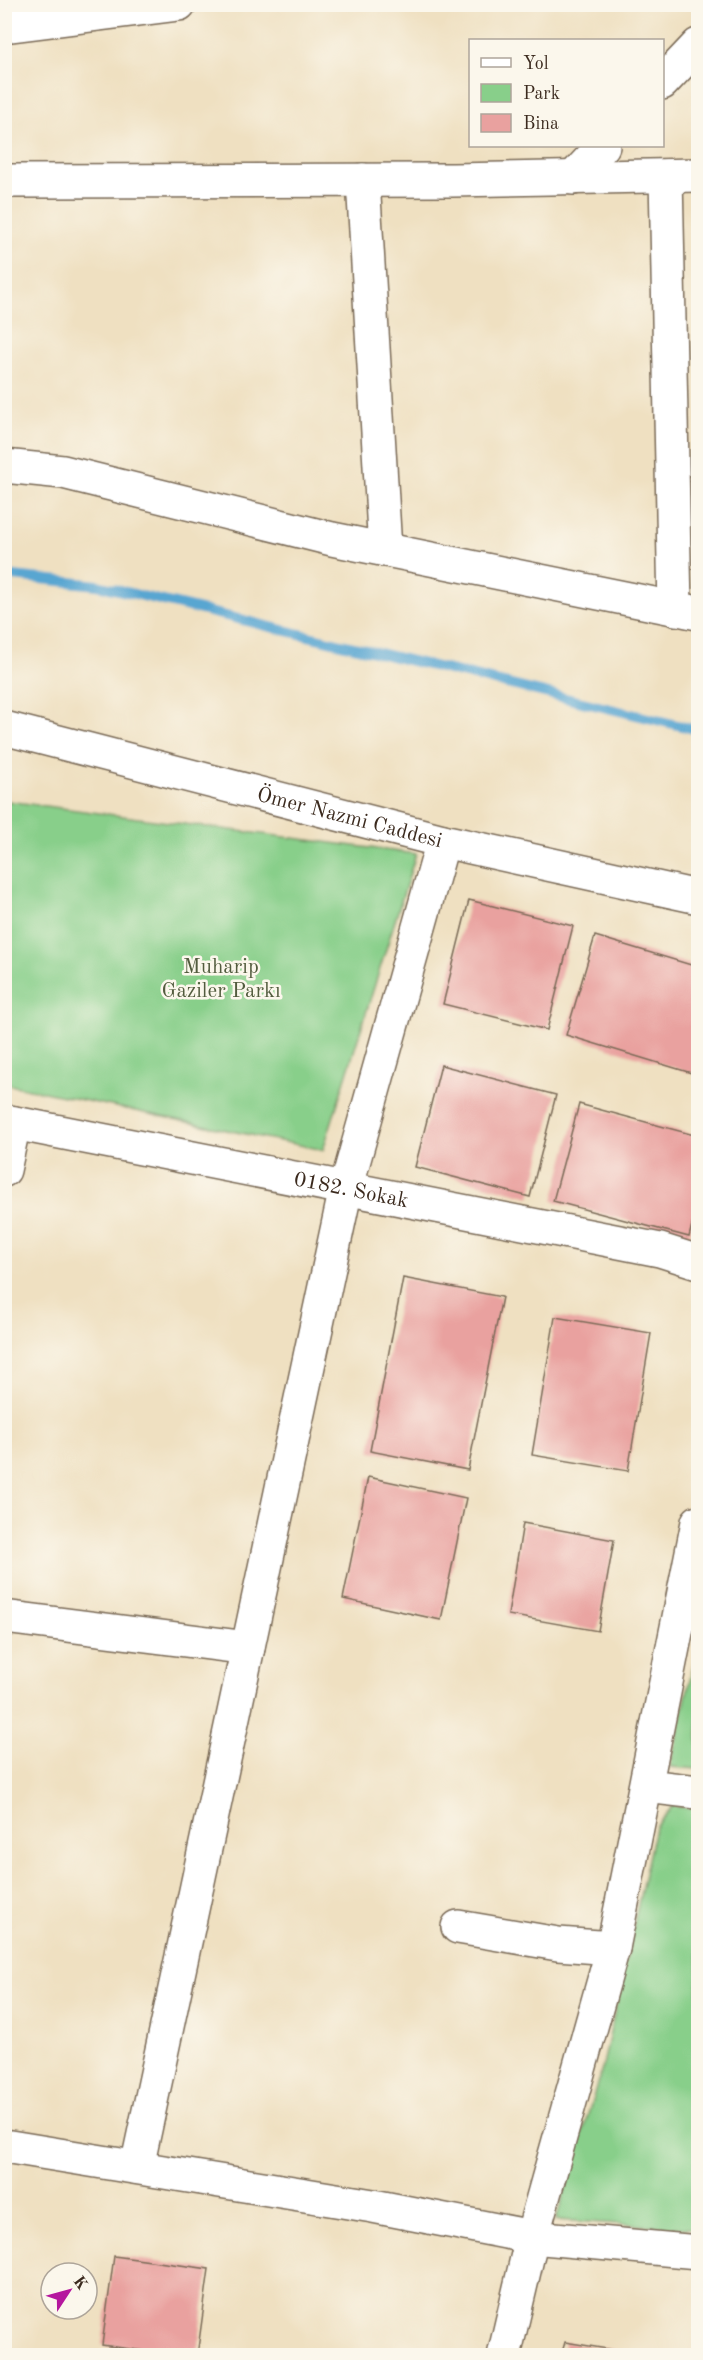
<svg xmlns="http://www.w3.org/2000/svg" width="703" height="2360" font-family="'Old Standard TT',serif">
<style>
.green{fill:#88cf8a;stroke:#627c54;stroke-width:1.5}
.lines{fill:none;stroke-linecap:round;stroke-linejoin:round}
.stream{stroke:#58a6d1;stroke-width:10}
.building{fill:#e9a19f}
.minor-casing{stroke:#7a6a57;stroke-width:36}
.minor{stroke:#fff;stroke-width:33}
.labels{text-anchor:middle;stroke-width:5;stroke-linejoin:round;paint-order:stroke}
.street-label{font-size:21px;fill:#3b2a1e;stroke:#fbf7ec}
.park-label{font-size:21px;fill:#525c3e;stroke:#fbf7ec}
</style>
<rect width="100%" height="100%" fill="#fbf7ec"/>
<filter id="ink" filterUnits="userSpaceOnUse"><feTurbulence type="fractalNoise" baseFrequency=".0167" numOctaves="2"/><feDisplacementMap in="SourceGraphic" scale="12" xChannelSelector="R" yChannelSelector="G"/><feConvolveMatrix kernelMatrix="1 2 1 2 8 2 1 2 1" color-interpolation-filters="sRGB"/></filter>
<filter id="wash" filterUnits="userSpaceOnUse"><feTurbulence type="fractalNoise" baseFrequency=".008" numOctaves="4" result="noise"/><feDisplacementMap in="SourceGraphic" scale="24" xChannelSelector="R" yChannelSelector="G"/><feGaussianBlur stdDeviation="1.35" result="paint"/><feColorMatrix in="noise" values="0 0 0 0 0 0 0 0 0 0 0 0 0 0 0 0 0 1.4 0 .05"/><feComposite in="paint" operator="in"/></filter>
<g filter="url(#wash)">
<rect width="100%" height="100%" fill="#efe0c1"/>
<!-- green -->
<path class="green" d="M7,801L416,854L323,1150L5,1084L4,813Z
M698,1645V1769L670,1767Z
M673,1806L698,1809V2229L556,2220L603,2065L655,1827Z"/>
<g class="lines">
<!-- stream -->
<path class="stream" d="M4,575L97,585L698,730"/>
</g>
<g id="blocks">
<!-- building -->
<path class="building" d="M469,900L573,926L547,1030L443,1004Z
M595,936L698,967V1075L566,1035Z
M441,1065L556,1095L530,1197L415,1167Z
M579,1104L698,1136V1201L689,1237L553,1201Z
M403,1278L502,1297L468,1470L370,1451Z
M555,1317L651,1333L628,1471L532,1455Z
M368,1477L466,1498L441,1620L343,1599Z
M523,1523L614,1540L598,1631L508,1615Z
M114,2256L209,2269L197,2356H180L102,2345Z
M565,2342L620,2351L619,2356H561Z"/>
</g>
</g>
<g filter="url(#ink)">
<use href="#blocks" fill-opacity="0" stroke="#7a6a57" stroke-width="1.5"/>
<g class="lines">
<!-- minor casing -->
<g class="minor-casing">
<g id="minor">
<path d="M4,26L179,4"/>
<path d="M662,83L698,45"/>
<path d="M666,176L675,609"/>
<path d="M573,178L603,146"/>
<path d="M363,180L385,550"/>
<path d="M4,181L453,180L698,175"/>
<path d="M4,466L63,472L332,539L698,613"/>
<path id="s1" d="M4,728L443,841L698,897"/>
<path id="s2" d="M4,1121L660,1250L698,1262"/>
<path d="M4,1170L14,1123"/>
<path d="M4,1617L248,1648"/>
<path d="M646,1786L698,1792"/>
<path d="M458,1927L558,1944L613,1948"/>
<path d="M4,2146L373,2206L532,2237L698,2252"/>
<path d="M137,2167L346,1188L443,841"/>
<path d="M504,2356L532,2237L613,1948L698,1522"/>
</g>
</g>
<!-- minor -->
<use href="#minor" class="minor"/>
</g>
</g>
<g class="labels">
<!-- street labels -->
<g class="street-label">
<text dy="7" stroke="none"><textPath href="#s1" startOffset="357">Ömer Nazmi Caddesi</textPath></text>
<text dy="7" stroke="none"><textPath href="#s2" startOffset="354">0182. Sokak</textPath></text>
</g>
<!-- park labels -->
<g class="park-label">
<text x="221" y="973">Muharip<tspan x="221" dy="24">Gaziler Parkı</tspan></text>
</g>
</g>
<!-- margin -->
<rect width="703" height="2360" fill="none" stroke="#fbf7ec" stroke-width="24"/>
<!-- legend -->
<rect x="469" y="39" width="195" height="108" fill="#fbf7ec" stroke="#aea59a" stroke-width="1.5"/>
<rect x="481" y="58" width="30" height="9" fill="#ffffff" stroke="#aea59a" stroke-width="1.5"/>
<text x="523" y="69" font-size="18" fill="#3b2a1e">Yol</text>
<rect x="481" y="84" width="30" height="18" fill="#88cf8a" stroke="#aea59a" stroke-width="1.5"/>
<text x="523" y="99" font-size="18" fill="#3b2a1e">Park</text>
<rect x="481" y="114" width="30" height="18" fill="#e9a19f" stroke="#aea59a" stroke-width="1.5"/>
<text x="523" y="129" font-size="18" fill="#3b2a1e">Bina</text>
<!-- north arrow -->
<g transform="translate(69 2291) rotate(54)"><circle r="28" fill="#fbf7ec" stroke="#aea59a" stroke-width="1.5"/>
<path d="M0-4.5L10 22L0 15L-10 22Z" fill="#b5179e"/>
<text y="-9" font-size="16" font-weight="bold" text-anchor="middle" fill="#3b2a1e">K</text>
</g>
</svg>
